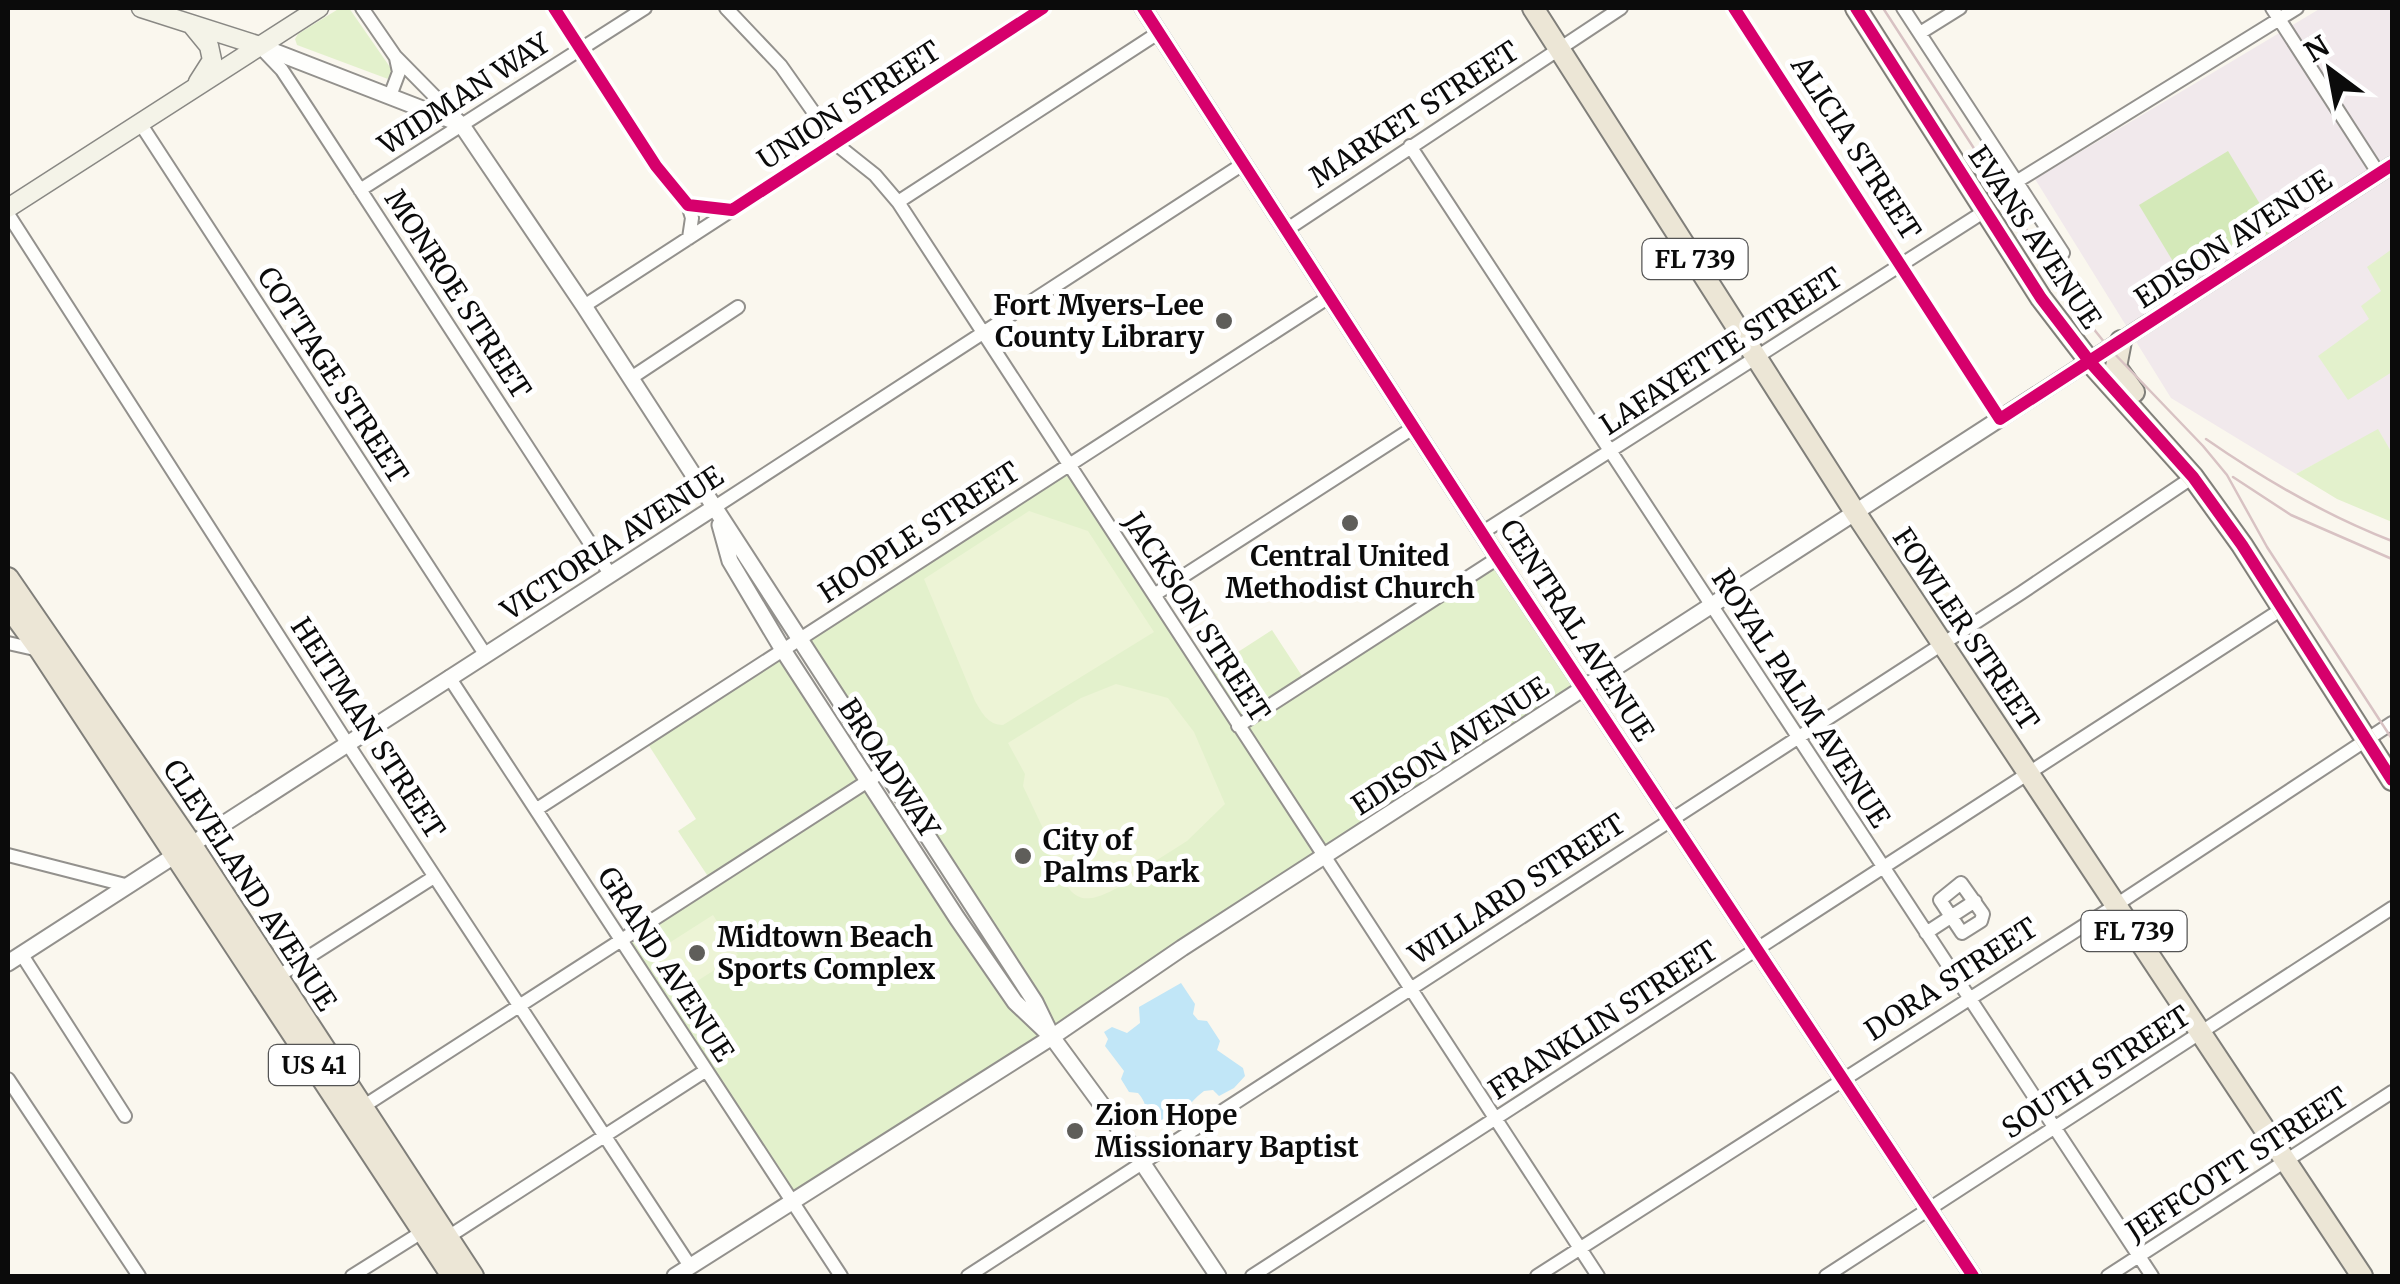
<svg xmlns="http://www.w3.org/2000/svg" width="2400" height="1284" font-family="Merriweather,serif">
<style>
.industrial{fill:#f1e9ec}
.green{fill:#e3f1cc}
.forest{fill:#d4e9b9}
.pitch{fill:#edf4d6}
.water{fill:#c1e6f7}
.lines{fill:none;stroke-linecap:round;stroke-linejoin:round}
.minor-casing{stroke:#93918d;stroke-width:16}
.tertiary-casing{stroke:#93918d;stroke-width:19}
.secondary-casing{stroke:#898884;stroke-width:21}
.primary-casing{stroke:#807f7a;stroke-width:24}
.minor{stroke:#fefefc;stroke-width:12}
.tertiary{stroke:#fefefc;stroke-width:15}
.secondary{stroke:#f4f3e8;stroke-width:18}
.primary{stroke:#ece6d6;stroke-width:20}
.rail{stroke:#d8c2c3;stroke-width:2.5}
.cycleway-casing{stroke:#fff;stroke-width:19}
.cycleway{stroke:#d6006c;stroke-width:12}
.poi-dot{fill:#5f5e5a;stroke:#fff;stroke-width:4}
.labels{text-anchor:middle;stroke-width:10;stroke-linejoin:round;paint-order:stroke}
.shield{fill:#fff;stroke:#545454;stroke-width:2.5}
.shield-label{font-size:25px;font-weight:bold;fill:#0b0b0b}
.street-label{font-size:28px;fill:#0b0b0b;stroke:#fff}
.poi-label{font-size:28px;font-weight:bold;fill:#0b0b0b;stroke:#fff;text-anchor:start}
</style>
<rect width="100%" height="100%" fill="#faf7ee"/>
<!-- industrial -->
<path class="industrial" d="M2321,8H2392V453L2378,430L2296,474L2171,398L2035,179Z"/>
<!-- green -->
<path class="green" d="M340,8H349L392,70L388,79L297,45L295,39L298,34Z
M2392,249V372L2348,400L2318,356L2369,319L2361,306L2381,291L2367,267Z
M2378,429L2392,453V522L2337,499L2296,474Z
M1068,469L1320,856L1052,1033L802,641Z
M1496,561L1582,687L1324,854L1241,727Z
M1272,630L1304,679L1239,722L1207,672Z
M782,654L1047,1037L791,1196L624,941L713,884L678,831L696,819L646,741Z"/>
<!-- forest -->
<path class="forest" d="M2228,151L2275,229L2186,283L2139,205Z"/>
<!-- pitch -->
<path class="pitch" d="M1029,511L1088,531L1154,632L1003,725C988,725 982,713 975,701L924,579Z
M1116,684L1168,698L1194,732L1225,804L1187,841L1135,874L1136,877C1073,916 1073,900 1044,842L1048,839L1023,786L1025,774L1008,743L1081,698Z
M713,915L738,955L680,992L655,952Z"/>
<!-- water -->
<path class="water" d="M1181,983L1195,1004L1193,1014L1198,1020L1207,1021L1220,1041L1217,1050L1243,1068L1245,1076L1234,1088L1219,1096L1213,1090L1204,1091C1185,1105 1178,1127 1152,1129C1145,1116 1149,1105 1138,1093L1129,1092L1121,1079L1124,1071L1105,1046L1108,1039L1104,1032L1112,1027L1127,1033L1140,1023L1139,1007Z"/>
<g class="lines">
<!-- minor casing -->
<g class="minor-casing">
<path id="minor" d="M362,8L395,56L460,122
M554,8L656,166L688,205L692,218L689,238
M726,8L781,66L836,144L875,175L898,202L1598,1276
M1734,8L1902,266
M1903,8L2063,253
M2272,8L2379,174
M1920,33L1960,8
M261,48L282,70L307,108L610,574
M390,96L399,72L396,58
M140,123L485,654
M1410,146L2152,1276
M2016,182L2297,8
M360,190L645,8
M898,202L1158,33
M688,205L732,210
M8,214L347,743L690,1266
M1286,230L1621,8
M584,306L1043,8
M631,378L738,307
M715,507L1243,164
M1483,532L1985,211
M1154,595L1413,428
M8,643L39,650
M449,677L841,1276
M1238,726L1498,558
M537,809L1329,297
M8,855L129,886
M1961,883L1983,914L1981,921L1962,933L1940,900Z
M1926,933L1975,901
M22,955L125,1116
M277,977L434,877
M8,1079L139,1276
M364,1106L885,770
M448,1237L705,1071
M352,1276L422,1232
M968,1276L2021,593L2193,477
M1252,1276L2282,609
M1537,1276L2116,905L2392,723
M1826,1276L2392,908
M2108,1276L2392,1092"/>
</g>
<!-- tertiary casing -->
<g class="tertiary-casing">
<path id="tertiary" d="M1143,8L1498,558L1973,1276
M260,46L461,124L584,306L1035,1002L1052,1037
M720,525L730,561L783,650L957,918L1015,1002L1052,1037L1121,1131L1218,1276
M8,963L715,507
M675,1276L1052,1037L1182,948L2392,165"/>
</g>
<!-- secondary casing -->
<g class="secondary-casing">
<path id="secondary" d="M141,8L260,46
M191,24L209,46L212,60L198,82
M8,208L319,8"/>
</g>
<!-- primary casing -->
<g class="primary-casing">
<path id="primary" d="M1533,8L1855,512L2362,1276
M1856,8L2041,298L2090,362L2193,477L2242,545L2392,780
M2121,341L2116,367L2134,392
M8,578L191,844L473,1276
M8,606L40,650L452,1276"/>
</g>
<!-- minor -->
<use href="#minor" class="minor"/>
<!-- tertiary -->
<use href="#tertiary" class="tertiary"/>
<!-- secondary -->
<use href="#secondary" class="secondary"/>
<!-- primary -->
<use href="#primary" class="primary"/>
<!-- rail -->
<path class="rail" d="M1883,8L2080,312L2109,348L2203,446L2227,475L2267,547L2392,739
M2206,439C2265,480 2325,515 2392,541
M2233,477L2291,515L2392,559"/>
<!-- cycleway casing -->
<g class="cycleway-casing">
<path id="cycleway" d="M554,8L656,166L688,205L732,210L1043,8
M1143,8L1498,558L1973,1276
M1734,8L2000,419L2392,165
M1856,8L2041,298L2090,362L2193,477L2242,545L2392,780"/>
</g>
<!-- cycleway -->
<use href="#cycleway" class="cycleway"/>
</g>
<!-- markers -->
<g class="poi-dot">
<circle cx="1224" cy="321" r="10"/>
<circle cx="1350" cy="523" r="10"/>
<circle cx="1023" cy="856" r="10"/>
<circle cx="697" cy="953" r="10"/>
<circle cx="1075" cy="1131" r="10"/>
</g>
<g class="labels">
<!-- shield labels -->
<g class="shield">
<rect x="1642.5" y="239" width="105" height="40" rx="8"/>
<rect x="2081.5" y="911" width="105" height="40" rx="8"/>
<rect x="269" y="1045" width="90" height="40" rx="8"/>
</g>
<g class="shield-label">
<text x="1695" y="268">FL 739</text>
<text x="2134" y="940">FL 739</text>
<text x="314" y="1074">US 41</text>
</g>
<!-- street labels -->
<g class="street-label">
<text transform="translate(464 94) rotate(-33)" y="10">WIDMAN WAY</text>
<text transform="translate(849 105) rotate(-33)" y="10">UNION STREET</text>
<text transform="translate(1414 114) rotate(-33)" y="10">MARKET STREET</text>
<text transform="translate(1856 148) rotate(57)" y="10">ALICIA STREET</text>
<text transform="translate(2035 237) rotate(56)" y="10">EVANS AVENUE</text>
<text transform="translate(2233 239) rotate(-33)" y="10">EDISON AVENUE</text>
<text transform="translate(458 294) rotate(57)" y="10">MONROE STREET</text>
<text transform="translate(1721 351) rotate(-33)" y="10">LAFAYETTE STREET</text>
<text transform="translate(333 375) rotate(57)" y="10">COTTAGE STREET</text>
<text transform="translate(919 532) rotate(-33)" y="10">HOOPLE STREET</text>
<text transform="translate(612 543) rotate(-33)" y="10">VICTORIA AVENUE</text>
<text transform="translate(1197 617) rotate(57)" y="10">JACKSON STREET</text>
<text transform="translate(1966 629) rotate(56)" y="10">FOWLER STREET</text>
<text transform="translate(1577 630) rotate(57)" y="10">CENTRAL AVENUE</text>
<text transform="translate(1801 698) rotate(57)" y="10">ROYAL PALM AVENUE</text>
<text transform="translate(368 728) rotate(57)" y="10">HEITMAN STREET</text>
<text transform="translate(1450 746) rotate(-33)" y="10">EDISON AVENUE</text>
<text transform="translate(889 768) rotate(57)" y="10">BROADWAY</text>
<text transform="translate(250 885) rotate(57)" y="10">CLEVELAND AVENUE</text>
<text transform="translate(1517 889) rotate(-33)" y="10">WILLARD STREET</text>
<text transform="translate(666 964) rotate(57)" y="10">GRAND AVENUE</text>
<text transform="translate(1951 979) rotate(-33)" y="10">DORA STREET</text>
<text transform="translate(1603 1020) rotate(-33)" y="10">FRANKLIN STREET</text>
<text transform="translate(2096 1072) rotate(-33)" y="10">SOUTH STREET</text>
<text transform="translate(2237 1164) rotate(-33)" y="10">JEFFCOTT STREET</text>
</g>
<!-- poi labels -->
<g class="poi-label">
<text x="1204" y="315" text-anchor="end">Fort Myers-Lee<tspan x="1204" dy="32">County Library</tspan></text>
<text x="1350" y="566" text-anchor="middle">Central United<tspan x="1350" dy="32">Methodist Church</tspan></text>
<text x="1043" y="850">City of<tspan x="1043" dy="32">Palms Park</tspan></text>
<text x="717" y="947">Midtown Beach<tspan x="717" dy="32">Sports Complex</tspan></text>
<text x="1095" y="1125">Zion Hope<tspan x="1095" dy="32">Missionary Baptist</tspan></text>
</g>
</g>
<!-- border -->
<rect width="2400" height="1284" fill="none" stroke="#0b0b0b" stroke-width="20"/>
<!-- north arrow -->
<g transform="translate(2330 70) rotate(328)" stroke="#ffffff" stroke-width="8" paint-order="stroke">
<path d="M0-8L18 38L0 25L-18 38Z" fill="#0b0b0b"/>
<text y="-15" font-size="28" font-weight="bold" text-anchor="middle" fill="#0b0b0b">N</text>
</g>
</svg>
